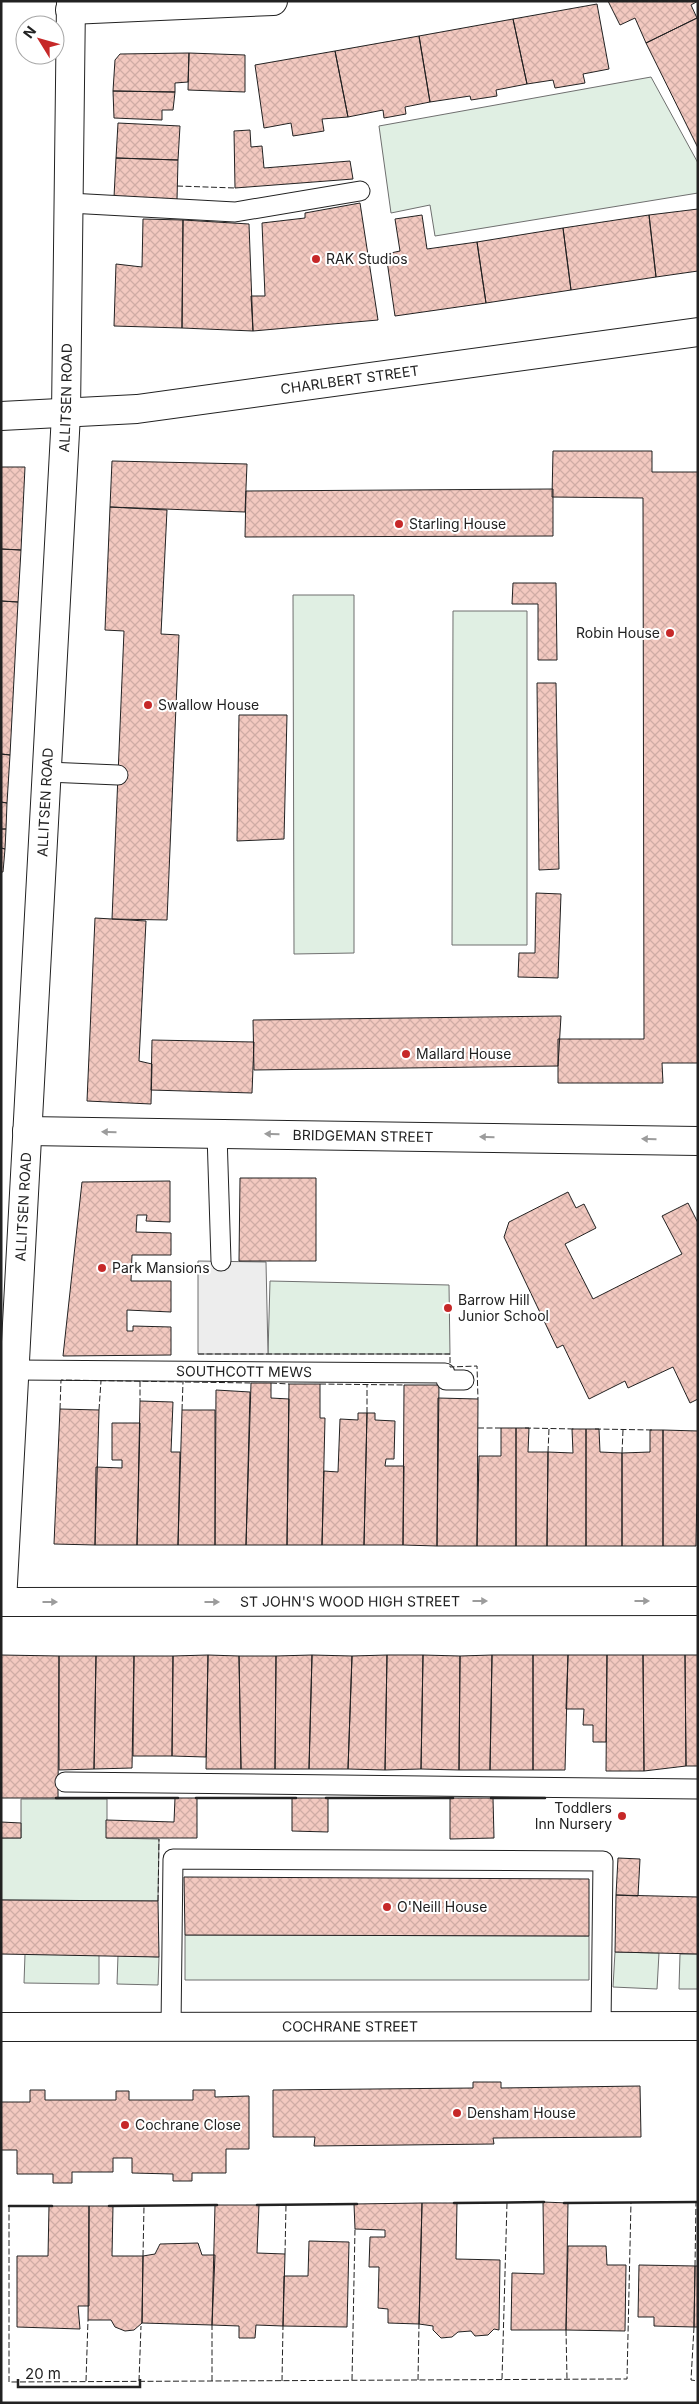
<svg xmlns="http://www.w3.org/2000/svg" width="699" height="2404" font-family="Inter,sans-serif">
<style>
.green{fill:#e0efe3;stroke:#6f6f6f}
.parking{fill:#ededed;stroke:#6f6f6f}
.building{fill:url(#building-cross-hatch);stroke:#222}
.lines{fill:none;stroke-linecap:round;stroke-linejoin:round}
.service-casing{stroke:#222;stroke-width:21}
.minor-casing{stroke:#222;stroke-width:30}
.service{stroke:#fff;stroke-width:19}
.minor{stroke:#fff;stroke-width:28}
.fence{stroke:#222;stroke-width:1;stroke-dasharray:6 2.5;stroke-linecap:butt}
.wall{stroke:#222;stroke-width:2.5}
.oneway{fill:#9c9c9c}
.poi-dot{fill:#c62828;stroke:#fff;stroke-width:2}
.labels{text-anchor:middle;stroke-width:4;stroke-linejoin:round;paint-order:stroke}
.poi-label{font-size:14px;fill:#222;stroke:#fff;text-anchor:start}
.street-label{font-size:14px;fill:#222;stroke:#fff}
</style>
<defs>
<pattern id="building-cross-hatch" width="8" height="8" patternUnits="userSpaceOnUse" patternTransform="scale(1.25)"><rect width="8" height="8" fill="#f3c9c0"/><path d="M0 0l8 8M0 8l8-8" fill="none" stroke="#d0aca5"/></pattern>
</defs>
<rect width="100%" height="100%" fill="#fff"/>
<!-- green -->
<path class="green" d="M651,77L698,163V193L435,236L430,205L391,213L379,126Z
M293,595H354V953L294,954Z
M453,611H527V945H452Z
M270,1281L449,1285L450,1354H268Z
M21,1799H107V1838L159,1839L158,1901L1,1900V1838H21Z
M185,1935L589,1936V1980H185Z
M615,1952L659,1953L657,1989L613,1987Z
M25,1954L99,1955V1984L24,1983Z
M680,1954H698V1989H679Z
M118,1955L159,1957L158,1985L117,1984Z"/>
<!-- parking -->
<path class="parking" d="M198,1261L266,1262L268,1354H198Z"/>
<!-- building -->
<path class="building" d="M608,1H698L691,5L697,18L646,43L635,18L620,25Z
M597,4L609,69L583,74L585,83L555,88L553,80L527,84L513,19Z
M697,18L698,19V148L646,43Z
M513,19L527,84L496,90L497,96L471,100L470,96L430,102L419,36Z
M419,36L430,102L405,107L406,114L384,118L383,110L348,117L335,51Z
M335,51L348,117L322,119L324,131L293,136L291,123L264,128L255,65Z
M189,53L245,55V92L188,90Z
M189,53L188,82L175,83V92L113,91L115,60L120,54Z
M113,91L175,92L173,110H162V120L114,118Z
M118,123L180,126L178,160L116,158Z
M250,130L251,147L262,146L264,168L350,161L353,179L235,188L234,131Z
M116,158L178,160L177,200L114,197Z
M360,203L378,320L253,331L251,296H265L262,223L305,218V213Z
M698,209V271L656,277L649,215Z
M422,215L427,249L477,242L486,303L395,316L386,254L400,251L395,219Z
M649,215L656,277L571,290L563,228Z
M143,219L183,220L182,328L114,326L116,264L142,267Z
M183,220L249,224L253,331L182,328Z
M563,228L571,290L486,303L477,242Z
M553,451H652V472H698V1063H662L663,1083H558V1039H644L643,498L552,497Z
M112,461L247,464L245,512L110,507Z
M1,467H25L21,550L1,549Z
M553,489V536L245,537L246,491Z
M110,507L167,510L161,634L179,635L167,920L112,919L124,631L105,630Z
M1,549L21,550L18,602L1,601Z
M513,583H556L557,660H538V604H512Z
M1,601L18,602L10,755L1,754Z
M537,683H556L559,869L539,870Z
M239,715H287L284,839L237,841Z
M1,754L10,755L7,803L1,802Z
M1,802L7,803L6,829H1Z
M1,829H6L5,849L1,848Z
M1,848L5,849L3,872H1Z
M536,893L561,894L558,978L518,977L519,953H535Z
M95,918L146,921L139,1061L152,1064L151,1104L87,1101Z
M561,1016L558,1066L254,1070L253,1020Z
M152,1040L254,1042L252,1093L151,1090Z
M240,1178H316V1261H239Z
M170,1181V1222L146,1221L147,1215H137L136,1232L171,1233V1255H132L131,1281H171V1312L127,1310V1331H133V1326L171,1327V1355L63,1356L82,1182Z
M568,1192L576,1208L584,1204L596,1228L565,1244L593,1299L682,1254L662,1216L688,1203L698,1223V1399L690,1403L673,1367L628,1388L625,1381L589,1399L563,1345L557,1348L504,1237L509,1222Z
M251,1383H271V1398L289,1399L287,1545H246Z
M289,1384H320V1418H325L322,1545H287Z
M404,1385H439L437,1546L403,1545Z
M216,1390L250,1392L246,1545H215Z
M438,1398L478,1399L477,1546H437Z
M140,1401L173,1402L171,1452H180L178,1545H137Z
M60,1409L99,1410L95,1545L54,1544Z
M182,1410H215V1545H178Z
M358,1413H367L364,1545H322L324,1471L338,1472L340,1419L358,1420Z
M367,1413H375V1420L395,1421L394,1459H386L385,1466H404L403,1545H364Z
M112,1423H140L137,1545H95L96,1467L122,1468V1460H112Z
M501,1428H516V1546H477L479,1456H501Z
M516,1428H529L528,1452H548L547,1546H516Z
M572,1429H586V1546H547L548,1452L573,1453Z
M586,1429H599L600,1452L622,1453V1546H586Z
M650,1430H663V1546H622V1453L650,1452Z
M663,1430L698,1431L696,1546H663Z
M1,1655L59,1656L58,1798H1Z
M208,1655L239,1656L241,1769H206Z
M208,1655L206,1757L172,1756L173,1656Z
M312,1655L352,1656L348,1769H309Z
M312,1655L309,1769H275L276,1656Z
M387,1655H423L421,1769L385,1770Z
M387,1655L385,1770L348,1769L352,1656Z
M423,1655L460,1656L459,1770L421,1769Z
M492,1655H533V1770H490Z
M492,1655L490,1770H459L460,1656Z
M533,1655H568L565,1770H533Z
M568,1655H607L606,1742H593V1725H583L584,1709H566Z
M607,1655H643L644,1771H606Z
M643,1655H685L686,1766L644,1771Z
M685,1655H698V1766H686Z
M59,1656H96L94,1769L59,1770Z
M96,1656H134L132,1768L94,1769Z
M134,1656H173L172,1756H133Z
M239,1656H276L275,1769H241Z
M175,1798H197V1838H106V1820L174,1822Z
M292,1798H328V1832L292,1831Z
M450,1798H493L494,1838L450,1839Z
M1,1822L21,1823V1838H1Z
M618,1858L640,1859L638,1896L616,1895Z
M184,1877L589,1879V1936L185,1935Z
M616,1895L698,1897V1954L615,1952Z
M1,1900L158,1901L159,1957L1,1954Z
M473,2082H501V2088L640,2086L641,2137L493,2138L494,2144L314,2146L315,2137H273V2090L473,2088Z
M30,2090H45V2100H116V2091H129V2100H193V2090H215V2097L249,2096V2149H226V2173H192V2181H173V2174L132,2173V2158H113V2172H72V2183H53V2174H17V2150H1V2102H30Z
M543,2202L568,2203L566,2330H511L512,2273L544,2274Z
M422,2203H457L456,2259L500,2260L499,2330L494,2329L488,2335L475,2336L471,2331L458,2332L452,2337L441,2338L433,2330V2326L419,2324Z
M422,2203L419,2324L388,2323V2309L378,2308L379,2267H369L370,2237H385V2230L355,2229L354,2204Z
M215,2205H259L257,2253L285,2254L283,2326L256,2325L255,2338H239V2326L212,2325Z
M49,2206H89V2306H78L80,2329L17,2327V2256H48Z
M89,2206H113L112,2256H143L142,2323L134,2330L125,2331L115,2327L111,2320H88Z
M309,2241L349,2242L347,2327L283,2326L284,2276H308Z
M198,2243L202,2255H215L212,2325L142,2323L143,2256L155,2254L160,2244Z
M568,2246H606L607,2265H626L625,2331L566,2330Z
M639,2265L695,2266L694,2327L654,2326V2317H638Z
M695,2266H698V2327H694Z"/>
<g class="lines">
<!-- service casing -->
<g class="service-casing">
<g id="service">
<path d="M69,203L235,212L360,191"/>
<path d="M47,772L118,775"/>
<path d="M217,1134L221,1261"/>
<path id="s1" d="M16,1370L445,1373L446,1380H464"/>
<path d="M65,1782L698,1789"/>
<path d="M171,2027L173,1859L603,1861L601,2026"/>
</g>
</g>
<!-- minor casing -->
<g class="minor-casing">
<g id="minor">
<path d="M70,10L273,1"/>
<path id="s2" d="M1,416L137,409L698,332"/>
<path id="s3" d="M27,1131L698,1141"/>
<path id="s4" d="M1,1602L698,1601"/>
<path id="s5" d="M2,1602L66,414L71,1"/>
<path id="s6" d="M1,2027L698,2026"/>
</g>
</g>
<!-- service -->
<use href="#service" class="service"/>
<!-- minor -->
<use href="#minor" class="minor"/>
<!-- fence -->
<path class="fence" d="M177,186L235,188
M198,1354H450V1367L477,1366L478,1399
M140,1381V1401
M271,1383L289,1384
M320,1384L404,1385
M60,1409L61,1380L251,1383
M99,1410L101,1381
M182,1410L183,1382
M367,1413V1385
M478,1428H503
M525,1428L575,1429
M595,1429L653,1430
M548,1452L549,1429
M622,1453L623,1430
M158,1901L159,1839
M9,2206V2382L615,2379H627L631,2202
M285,2254L286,2205
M143,2256L144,2206
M695,2266L696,2202
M694,2327L691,2380L698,2381
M566,2330L567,2379
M502,2379L507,2203
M352,2380L355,2229
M418,2380L419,2324
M86,2381L88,2320
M139,2381L141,2326
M212,2381V2325
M282,2381L283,2326"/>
<!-- wall -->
<path class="wall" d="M56,1798H178
M196,1798H296
M326,1798H453
M491,1798H545
M454,2203L544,2202
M564,2203L698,2202
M257,2205L357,2204
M9,2206H52
M109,2206L217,2205"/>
</g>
<!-- one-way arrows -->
<defs><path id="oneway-solid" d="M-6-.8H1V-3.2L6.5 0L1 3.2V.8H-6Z" transform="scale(1.25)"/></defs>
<g class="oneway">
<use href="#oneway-solid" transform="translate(109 1132) rotate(-179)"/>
<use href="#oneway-solid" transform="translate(272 1134) rotate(-179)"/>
<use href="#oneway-solid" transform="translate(487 1137) rotate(-179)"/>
<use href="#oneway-solid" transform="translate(649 1139) rotate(-178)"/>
<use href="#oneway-solid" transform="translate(480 1601)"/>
<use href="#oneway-solid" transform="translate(642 1601)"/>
<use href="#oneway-solid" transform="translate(50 1602)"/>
<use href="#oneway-solid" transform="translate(212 1602)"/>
</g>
<!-- markers -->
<g class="poi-dot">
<circle cx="316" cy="259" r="5"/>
<circle cx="399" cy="524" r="5"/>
<circle cx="670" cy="633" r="5"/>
<circle cx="148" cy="705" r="5"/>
<circle cx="406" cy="1054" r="5"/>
<circle cx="102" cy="1268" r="5"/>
<circle cx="448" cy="1308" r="5"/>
<circle cx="622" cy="1816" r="5"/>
<circle cx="387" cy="1907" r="5"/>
<circle cx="457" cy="2113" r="5"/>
<circle cx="125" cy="2125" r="5"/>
</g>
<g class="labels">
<!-- poi labels -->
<g class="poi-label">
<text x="326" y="264">RAK Studios</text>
<text x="409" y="529">Starling House</text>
<text x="660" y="638" text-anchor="end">Robin House</text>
<text x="158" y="710">Swallow House</text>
<text x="416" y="1059">Mallard House</text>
<text x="112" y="1273">Park Mansions</text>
<text x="458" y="1305">Barrow Hill<tspan x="458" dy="16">Junior School</tspan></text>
<text x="612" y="1813" text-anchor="end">Toddlers<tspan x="612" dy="16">Inn Nursery</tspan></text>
<text x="397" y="1912">O'Neill House</text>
<text x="467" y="2118">Densham House</text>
<text x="135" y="2130">Cochrane Close</text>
</g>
<!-- street labels -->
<g class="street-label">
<text dy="5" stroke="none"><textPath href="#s2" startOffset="351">CHARLBERT STREET</textPath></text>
<text dy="5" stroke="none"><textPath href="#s5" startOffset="1206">ALLITSEN ROAD</textPath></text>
<text dy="5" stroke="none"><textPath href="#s5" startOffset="801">ALLITSEN ROAD</textPath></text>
<text dy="5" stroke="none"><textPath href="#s3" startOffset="336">BRIDGEMAN STREET</textPath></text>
<text dy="5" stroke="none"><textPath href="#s5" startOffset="396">ALLITSEN ROAD</textPath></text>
<text dy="5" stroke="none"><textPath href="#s1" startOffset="228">SOUTHCOTT MEWS</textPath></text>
<text dy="5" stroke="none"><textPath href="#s4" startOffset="349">ST JOHN'S WOOD HIGH STREET</textPath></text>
<text dy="5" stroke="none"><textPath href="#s6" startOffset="349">COCHRANE STREET</textPath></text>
</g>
</g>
<!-- border -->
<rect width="699" height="2404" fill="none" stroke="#222222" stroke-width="5"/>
<!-- north arrow -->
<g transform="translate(40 40) rotate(307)"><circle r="24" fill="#ffffff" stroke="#a7a7a7"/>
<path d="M0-4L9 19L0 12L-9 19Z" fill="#c62828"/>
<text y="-8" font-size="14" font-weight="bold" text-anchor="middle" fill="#222222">N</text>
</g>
<!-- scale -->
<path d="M18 2379v8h122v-8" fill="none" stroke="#222222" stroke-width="2.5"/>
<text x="25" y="2379" font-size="15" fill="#222222" stroke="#ffffff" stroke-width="4" paint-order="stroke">20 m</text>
</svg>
